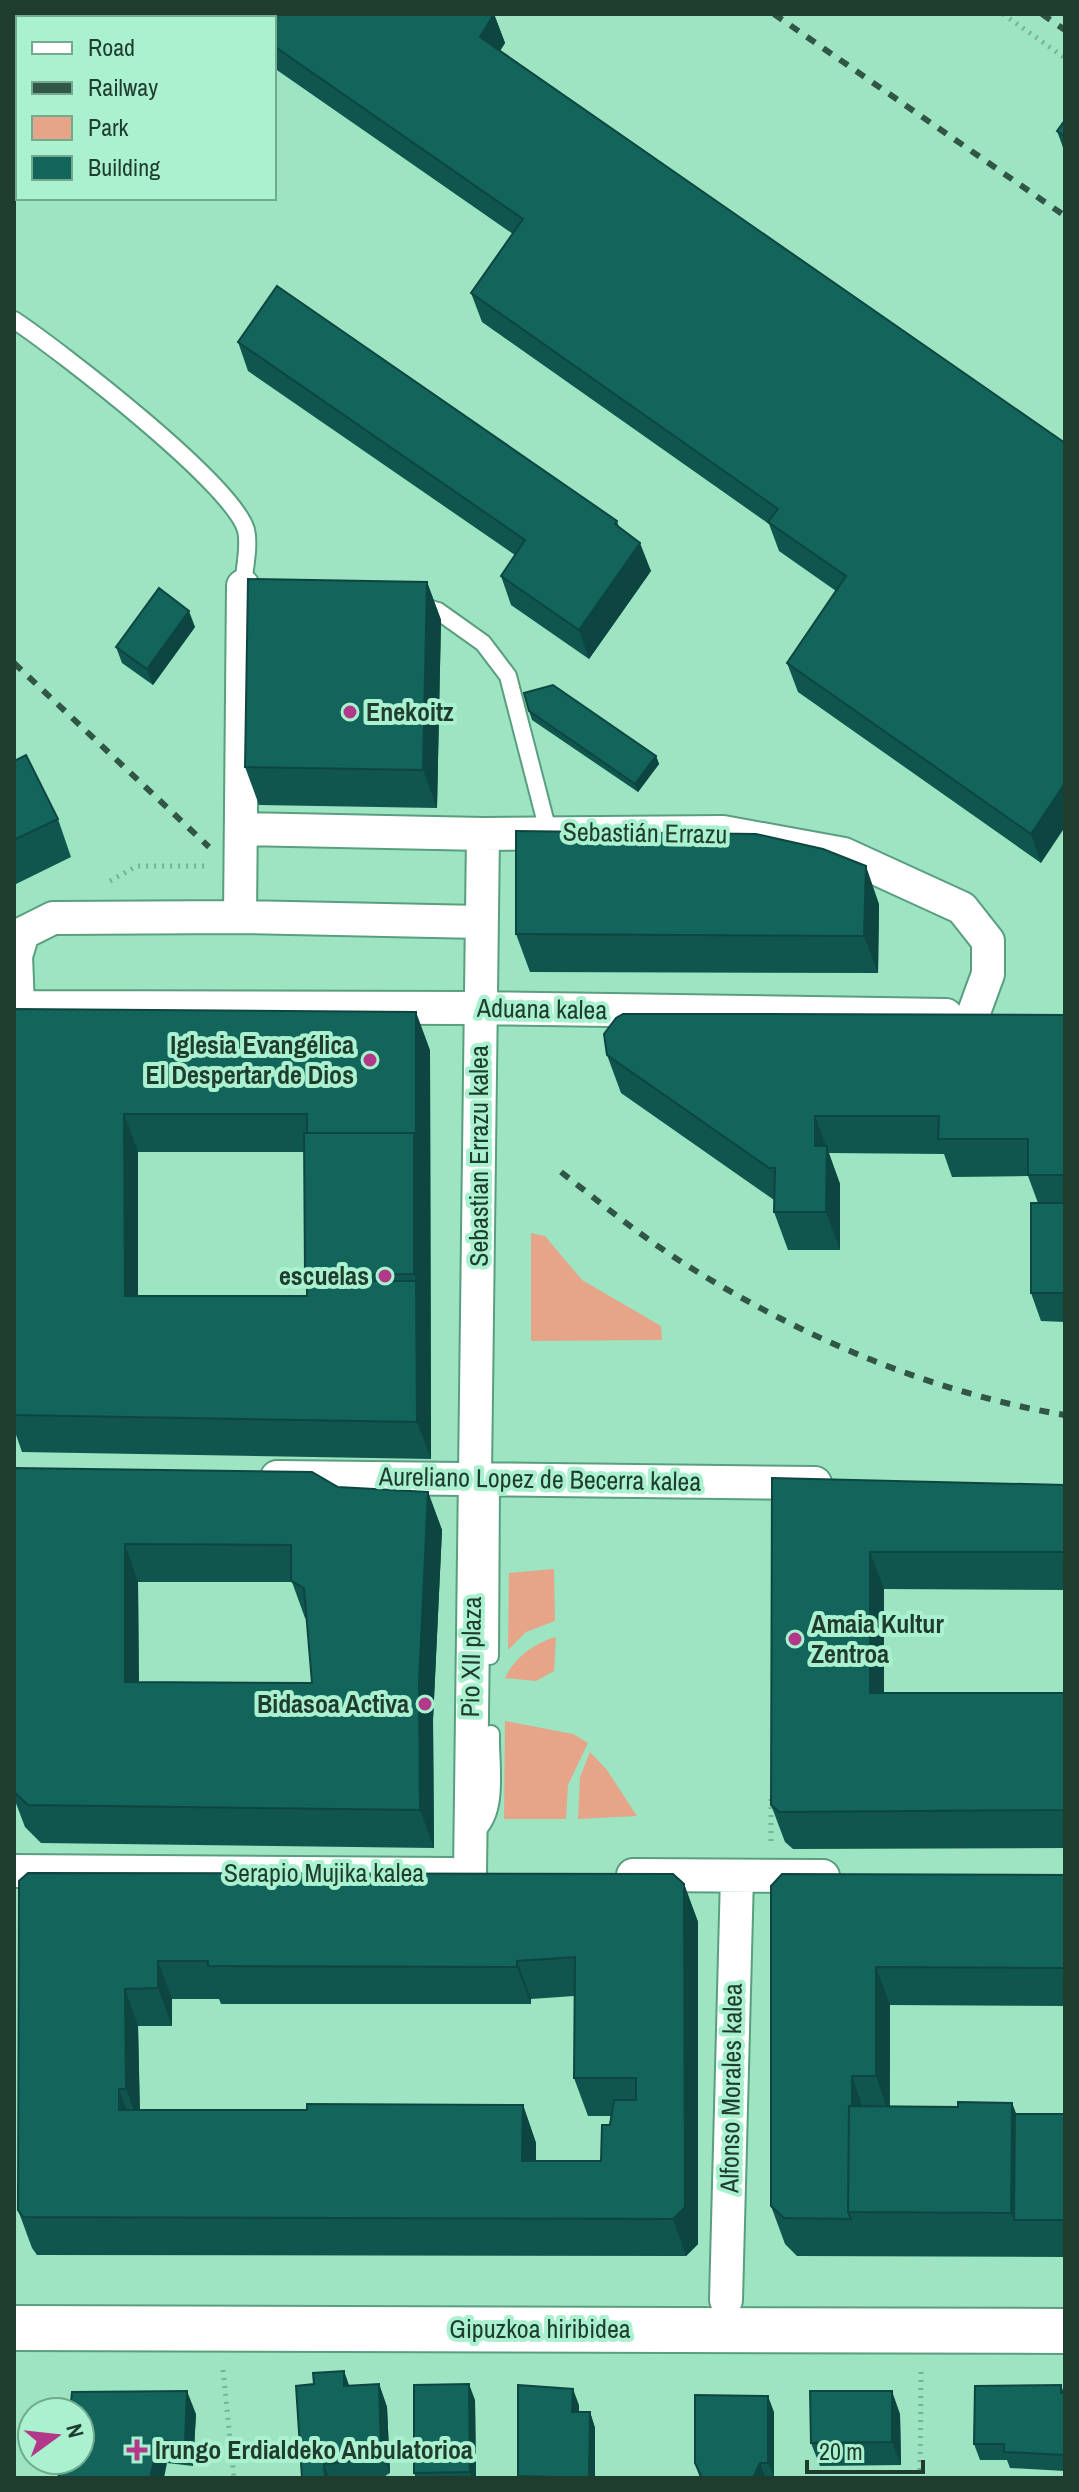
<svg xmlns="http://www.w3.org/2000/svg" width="1079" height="2492" font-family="'Archivo Narrow',sans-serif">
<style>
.green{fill:#e6a589}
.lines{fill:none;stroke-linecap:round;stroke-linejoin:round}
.service-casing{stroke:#599e7f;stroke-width:20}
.minor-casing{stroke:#599e7f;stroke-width:36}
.secondary-casing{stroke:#599e7f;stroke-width:48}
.path{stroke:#77b296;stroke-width:5;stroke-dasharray:2 6;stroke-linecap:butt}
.service{stroke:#fff;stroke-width:16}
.minor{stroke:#fff;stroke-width:32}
.secondary{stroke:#fff;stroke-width:44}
.rail{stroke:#325645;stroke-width:6;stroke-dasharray:10 10;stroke-linecap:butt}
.wall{fill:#10564e;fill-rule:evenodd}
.shaded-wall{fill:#0d4640}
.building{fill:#13645b;stroke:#0d4640;stroke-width:2;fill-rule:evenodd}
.poi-dot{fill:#b2388a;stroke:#aaf1cf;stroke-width:3}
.labels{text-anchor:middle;stroke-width:8;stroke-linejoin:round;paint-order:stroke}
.poi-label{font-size:26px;font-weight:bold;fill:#1f3d2f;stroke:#aaf1cf;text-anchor:start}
.street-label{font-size:26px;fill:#1f3d2f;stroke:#aaf1cf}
</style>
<rect width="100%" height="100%" fill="#9de4c2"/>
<!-- green -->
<path class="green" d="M531,1233L545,1236L582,1280L661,1326L662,1340L531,1341Z
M554,1569L555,1621L526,1632L508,1650L509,1573Z
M556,1637L554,1671L536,1681L505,1678C514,1658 534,1643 556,1637Z
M505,1721L573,1734L588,1743L568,1785L566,1819H504Z
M590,1752L607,1770L637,1816L578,1819L580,1777Z"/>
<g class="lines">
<!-- service casing -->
<g class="service-casing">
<path id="service" d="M14,320C59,350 233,484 246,530C250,546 244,570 243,586H248
M417,605L438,611L483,643L508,676L548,831
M490,1656L491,1479
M471,1835C501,1816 490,1766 491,1734"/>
</g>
<!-- minor casing -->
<g class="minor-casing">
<path id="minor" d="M243,829L483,834L723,832L844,854L962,908L988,941V974L973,1015
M240,917L243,586
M14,1007L479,1008L946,1015
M14,1013L18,1006L16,956L23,933L53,918L240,917L480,922
M277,1477L815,1483
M14,1871L451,1874
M470,1874L483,834
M633,1875L823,1876
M726,2300L737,1876"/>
</g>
<!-- secondary casing -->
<g class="secondary-casing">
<path id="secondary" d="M14,2328L1065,2331"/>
</g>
<!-- path -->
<path class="path" d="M1003,14L1065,58
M110,881L137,866H208
M771,1841V1799
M223,2370L234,2478
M920,2478L921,2372"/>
<!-- service -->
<use href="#service" class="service"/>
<!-- minor -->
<use href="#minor" class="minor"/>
<!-- secondary -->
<use href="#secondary" class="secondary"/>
<!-- rail -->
<path class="rail" d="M774,14L1065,216
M1042,14L1065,30
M14,663L209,847
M561,1172C602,1204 643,1238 688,1266C801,1337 932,1393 1065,1415"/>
</g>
<!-- wall -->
<path class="wall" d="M217,14H494L505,43L500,51L1065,443L1041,863L798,692L787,663L836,591L779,551L769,524L482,322L471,293L513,234L274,68V18H218Z
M1065,120V153L1057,131Z
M238,342L617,521L619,527L651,571L589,659L511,605L501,576L515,555L248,371Z
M427,582L441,620L437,808L259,805L245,767Z
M195,627L153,685L122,663L116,647Z
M529,711L656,756L659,764L638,792L532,720Z
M14,761L58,819L71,857L14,885Z
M879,904L878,973L530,972L516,934Z
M14,1009L430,1050L431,1459L22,1452L14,1429ZM138,1152H304L305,1275L307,1281V1296H138Z
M1065,1015V1322L1041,1321L1031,1293L1038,1203L1028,1176L952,1177L944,1154L829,1153L840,1184V1250H788L774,1212V1200L621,1093L607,1055Z
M14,1468L428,1492L442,1530L433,1720L434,1848L41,1843L25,1827L14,1798ZM138,1582H292L305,1618L307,1619L312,1683L139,1682Z
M772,1478L1065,1485V1590L884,1589V1693H1065V1848L793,1849L785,1842L771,1805Z
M1065,1875V2006L890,2005V2106L958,2107L1012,2103L1016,2114H1065V2257L797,2256L785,2244L771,2206V1886Z
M19,1881L684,1884L698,1922V2244L686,2256L37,2255L32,2248L18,2210ZM574,1996V2078L588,2116H611L601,2161H536V2143L523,2105L307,2110H140L138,2026H172V1999H219L221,2004H531V1999Z
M344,2371L349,2386L379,2384L387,2407L390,2473L382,2478H302L314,2384Z
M1061,2385L1064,2393H1065V2471L1010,2468L1007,2460H980L974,2444Z
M475,2400L476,2478H416L414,2473Z
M579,2405V2412H590L595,2428V2478H518V2476Z
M774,2412V2478H700L695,2463Z
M196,2414L193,2466L167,2463L58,2478Z
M900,2414L901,2465L820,2466L811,2443Z"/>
<!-- shaded-wall -->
<path class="shaded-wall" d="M494,14L505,43L490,66L480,37Z
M640,543L651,571L589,659L579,630Z
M427,582L441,620L437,808L423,770Z
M189,611L195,627L153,685L147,669Z
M656,756L659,764L638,792L635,784Z
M1065,783V827L1041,863L1031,834Z
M866,866L879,904L878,973L864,936Z
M416,1012L430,1050L431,1459L417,1422L416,1281L414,1274V1133Z
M124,1114L138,1152V1334L125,1296Z
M815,1116L840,1184V1250L826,1212L815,1146Z
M428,1492L442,1530L433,1720L434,1848L420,1810L419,1682Z
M125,1544L138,1582L139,1720L125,1682Z
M870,1552L884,1589V1730L870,1693Z
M684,1884L698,1922V2244L686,2256L673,2219Z
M158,1961L172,1999V2026L158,1988Z
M517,1961L531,1999V2004L517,1967Z
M876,1967L890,2005L889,2114L876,2076Z
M125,1989L138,2026L140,2127L126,2089Z
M852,2076L865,2114L851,2212Z
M119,2089L133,2127L119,2110Z
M1012,2103L1029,2147L1014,2220L1011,2213Z
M523,2105L536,2143V2198L522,2161Z
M344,2371L352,2394L344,2386Z
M379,2384L387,2407L390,2473L381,2450Z
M469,2384L475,2400L476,2478H472L470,2472Z
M573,2389L579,2405L578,2428L572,2412Z
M187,2391L196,2414L193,2466L185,2443Z
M892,2391L900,2414L901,2465L892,2442Z
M768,2396L774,2412V2478L768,2463Z
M590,2412L595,2428V2478H589Z
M159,2440L167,2463L164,2478H150Z
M760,2463L766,2478H753Z
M324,2464L329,2478H325Z"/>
<!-- building -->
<path class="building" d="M228,14H494L480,37L1065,443V783L1031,834L787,663L846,576L768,522L778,509L471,293L523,219L274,46V18H234Z
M1065,120V137L1057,131Z
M277,286L617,521L615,524L640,543L579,630L501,576L525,540L238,342Z
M248,579L427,582L423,770L245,767Z
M159,588L189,611L147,669L116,647Z
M553,685L656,756L635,784L529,711L524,693Z
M26,755L58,819L14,840V761Z
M516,831L756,834L823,849L866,866L864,936L516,934Z
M14,1009L416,1012V1140L414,1133H307V1114H124L125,1296H307V1281H416L417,1422L14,1415Z
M623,1014H768L1065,1015V1175H1028V1139H938L939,1116H815V1146H827L826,1212H774L775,1168H769L607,1055L604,1034L616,1018Z
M304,1133H414V1274L305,1275Z
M1031,1203H1065V1293H1031Z
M14,1468L312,1472L338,1487L428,1492L419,1682L420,1810L28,1805L14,1792ZM125,1544L291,1545V1581L304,1588L312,1683L125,1682Z
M772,1478L1065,1485V1552H870V1693H1065V1810L779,1812L771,1805Z
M28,1873L673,1874L684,1884L685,2207L673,2219L23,2217L18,2210L19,1881ZM575,1957L574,2078H636V2100H614L610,2125H602L601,2161H522L523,2105L307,2104V2110H119V2089H126L125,1989L158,1988V1961H208V1966L517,1967V1961Z
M782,1874L1065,1875V1968L876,1967V2076H852V2106H849L848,2212L851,2219L784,2218L771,2206V1886Z
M958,2102L1012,2103L1011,2213L848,2212L849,2106L958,2107Z
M1015,2114H1065V2220H1014Z
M344,2371V2386L379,2384L381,2450L365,2460L324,2464L325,2478H302L296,2386L314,2384L313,2373Z
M469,2384L470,2472L414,2473V2385Z
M518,2385L573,2389L572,2412H590L589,2478L518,2476Z
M1061,2385V2393H1065V2455L1004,2452V2444H974L975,2386Z
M187,2391L185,2443L159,2440L150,2478H58L64,2460H80V2412H70L72,2392Z
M810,2391H892V2442L811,2443Z
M695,2395L768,2396V2463H760L753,2478H702L695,2463Z"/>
<!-- markers -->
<g class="poi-dot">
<circle cx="350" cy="712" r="8"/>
<circle cx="370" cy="1060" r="8"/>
<circle cx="385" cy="1276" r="8"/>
<circle cx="795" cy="1639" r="8"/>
<circle cx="425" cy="1704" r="8"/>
<path d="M133 2438h8v8h8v8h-8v8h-8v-8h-8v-8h8z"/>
</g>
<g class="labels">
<!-- poi labels -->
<g class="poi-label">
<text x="366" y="721">Enekoitz</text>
<text x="354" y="1054" text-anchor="end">Iglesia Evangélica<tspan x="354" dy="30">El Despertar de Dios</tspan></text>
<text x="369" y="1285" text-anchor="end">escuelas</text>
<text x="811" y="1633">Amaia Kultur<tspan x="811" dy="30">Zentroa</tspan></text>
<text x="409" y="1713" text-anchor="end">Bidasoa Activa</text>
<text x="155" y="2459">Irungo Erdialdeko Anbulatorioa</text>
</g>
<!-- street labels -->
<g class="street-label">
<text transform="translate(645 833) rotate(1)" y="9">Sebastián Errazu</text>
<text transform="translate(542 1009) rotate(1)" y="9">Aduana kalea</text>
<text transform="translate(479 1156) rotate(-90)" y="9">Sebastian Errazu kalea</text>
<text transform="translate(540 1479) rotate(1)" y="9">Aureliano Lopez de Becerra kalea</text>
<text transform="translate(471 1657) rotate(-89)" y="9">Pio XII plaza</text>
<text x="324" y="1882">Serapio Mujika kalea</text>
<text transform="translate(731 2088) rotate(-89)" y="9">Alfonso Morales kalea</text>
<text x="540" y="2338">Gipuzkoa hiribidea</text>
</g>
</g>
<!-- border -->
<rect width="1079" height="2492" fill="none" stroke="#1f3d2f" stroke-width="32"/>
<!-- legend -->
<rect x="16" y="16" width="260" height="184" fill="#aaf1cf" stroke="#72a98f" stroke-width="2"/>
<rect x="32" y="42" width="40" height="12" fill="#ffffff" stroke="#72a98f" stroke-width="2"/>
<text x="88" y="56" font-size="24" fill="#1f3d2f">Road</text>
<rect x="32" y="82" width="40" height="12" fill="#325645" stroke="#72a98f" stroke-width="2"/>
<text x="88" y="96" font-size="24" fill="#1f3d2f">Railway</text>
<rect x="32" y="116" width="40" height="24" fill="#e6a589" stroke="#72a98f" stroke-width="2"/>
<text x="88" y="136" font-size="24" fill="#1f3d2f">Park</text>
<rect x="32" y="156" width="40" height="24" fill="#13645b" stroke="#72a98f" stroke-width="2"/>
<text x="88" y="176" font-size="24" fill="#1f3d2f">Building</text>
<!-- north arrow -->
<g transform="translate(56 2436) rotate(75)"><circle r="38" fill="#aaf1cf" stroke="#72a98f" stroke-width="2"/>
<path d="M0-6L14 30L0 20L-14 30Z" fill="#b2388a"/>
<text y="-12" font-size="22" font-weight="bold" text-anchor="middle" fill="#1f3d2f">N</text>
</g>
<!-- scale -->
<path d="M807 2460v12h116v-12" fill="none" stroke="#1f3d2f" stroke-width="4"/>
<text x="819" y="2460" font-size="24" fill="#1f3d2f" stroke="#aaf1cf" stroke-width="6" paint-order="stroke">20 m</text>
</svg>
